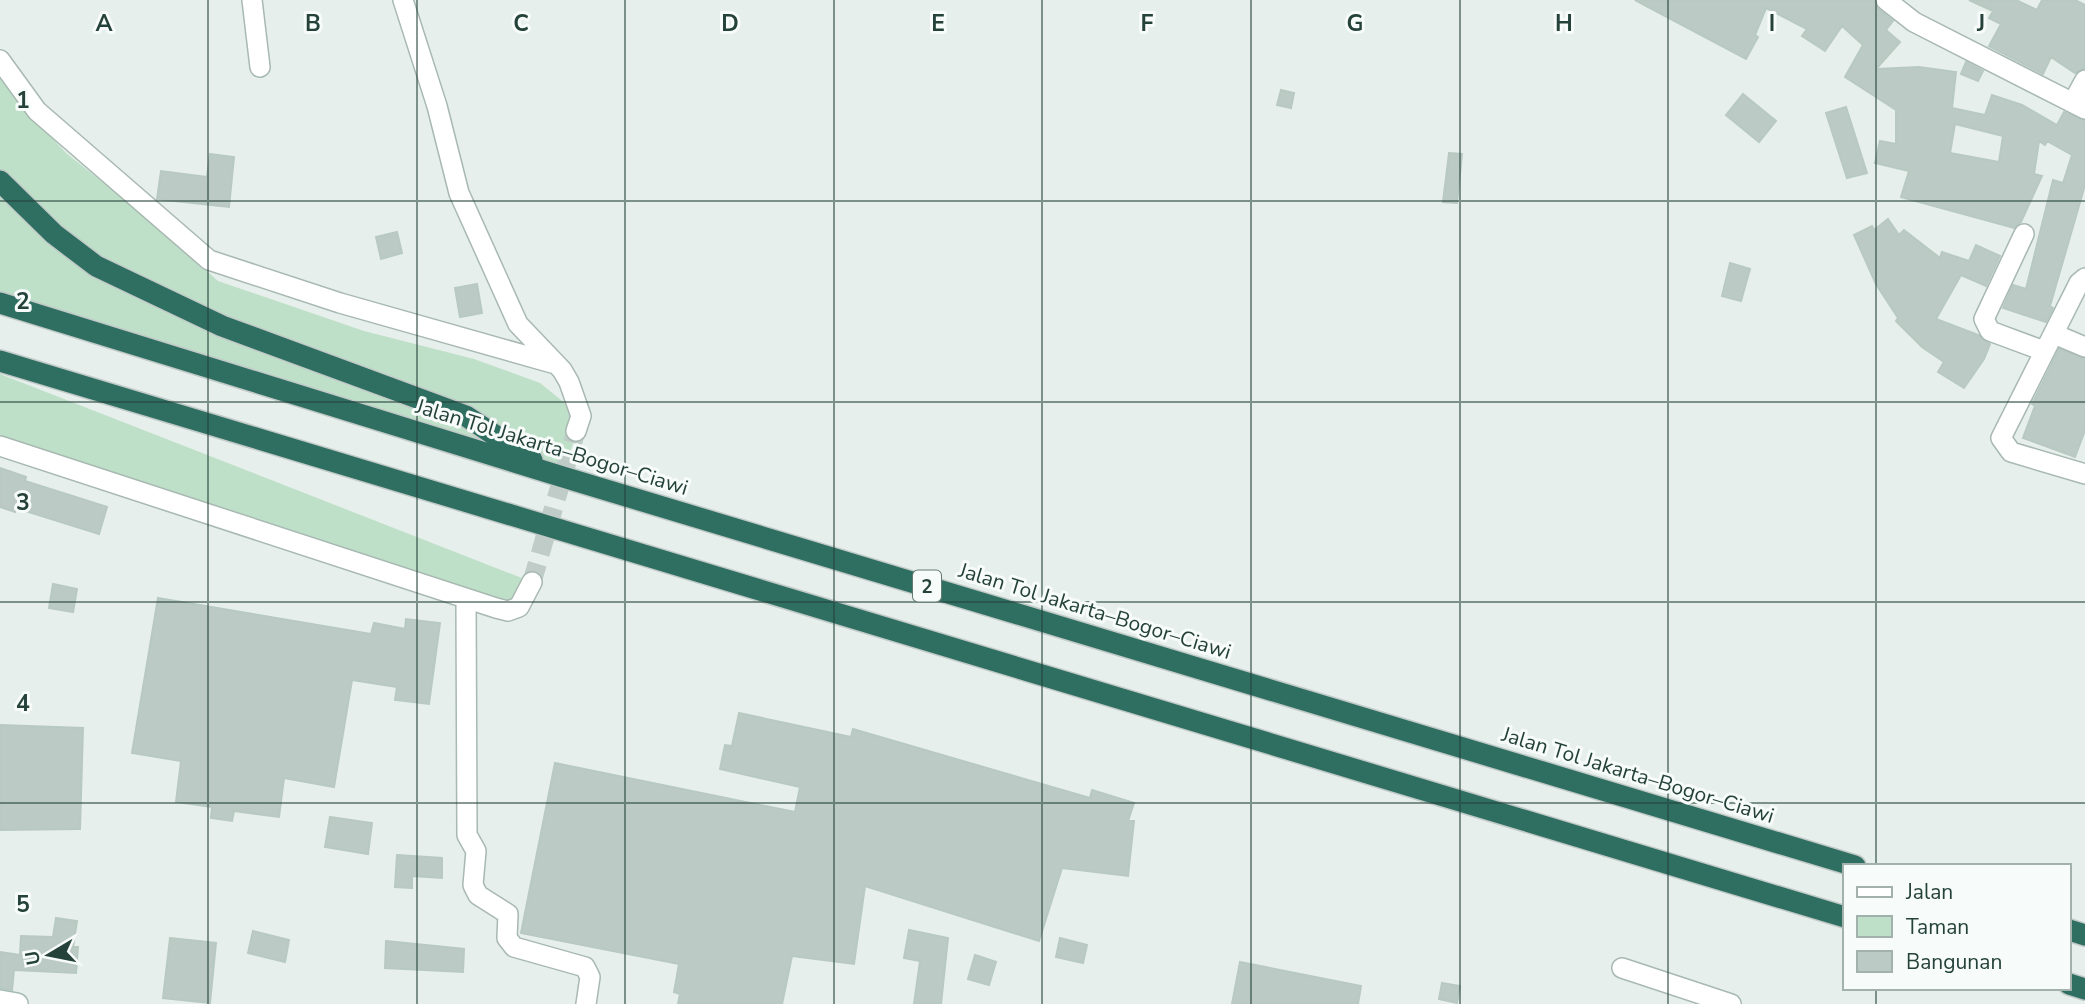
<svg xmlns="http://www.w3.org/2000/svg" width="2085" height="1004" font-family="'Nunito Sans',sans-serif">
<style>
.green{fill:#bfe0c8}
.building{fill:#bbcac4;stroke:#b8c9c2;stroke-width:2;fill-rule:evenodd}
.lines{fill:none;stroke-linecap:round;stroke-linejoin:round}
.street-tunnel{stroke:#bfccc8;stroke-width:19;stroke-dasharray:19 10;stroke-linecap:butt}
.street-casing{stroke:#a8b8b2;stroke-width:22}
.secondary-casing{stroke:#a4bbb3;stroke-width:24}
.highway-casing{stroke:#c2cac8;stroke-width:24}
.street{stroke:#fff;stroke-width:19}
.secondary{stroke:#fff;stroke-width:21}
.highway{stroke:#2f6f62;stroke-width:21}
.grid{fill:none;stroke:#24423a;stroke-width:2;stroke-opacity:0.55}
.labels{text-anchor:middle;stroke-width:6;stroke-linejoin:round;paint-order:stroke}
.shield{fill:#f7fbf9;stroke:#637a73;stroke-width:2}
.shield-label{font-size:19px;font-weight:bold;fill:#24423a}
.street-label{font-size:21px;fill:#24423a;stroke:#f7fbf9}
.grid-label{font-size:23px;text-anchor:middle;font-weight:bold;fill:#24423a;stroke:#f7fbf9;stroke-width:6;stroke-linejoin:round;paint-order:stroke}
</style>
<rect width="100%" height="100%" fill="#e6efeb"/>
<!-- green -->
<path class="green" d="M0,73L17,100L66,153L144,215L218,281L364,331L474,359L540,383L581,416L563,477L0,303Z
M0,374L532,582L519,607L0,446Z"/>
<!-- building -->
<path class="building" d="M1635,0H1874L1878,9L1893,21L1886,30L1900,42L1876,69L1919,67L1956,72L1952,108L1985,115L1992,95L2022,105L2057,125L2064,112L2085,121V185L2050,306L2053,308L2046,322L2003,308L2013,285L2026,289L2053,180L2063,183L2072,155L2047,141L2045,145L2039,141L2034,174L2042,176L2021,222L2014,228L1901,197L1909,171L1875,163L1880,141L1896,144V110L1845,77L1863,45L1842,26L1825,51L1802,36L1807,29L1766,8L1755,35L1758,37L1746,59ZM1955,124L2003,136L1999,162L1950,153Z
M1969,0H2016L2037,10L2042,0H2075L2085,5V68L2075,73L2051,57L2043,74L1989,46L2001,24L1989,18L1993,11Z
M1966,62L1983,71L1978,81L1961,74Z
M1281,90L1294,93L1291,108L1277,105Z
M1743,94L1776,121L1759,142L1726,115Z
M1846,107L1867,173L1847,178L1826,113Z
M1449,153L1462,154L1457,203L1443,202Z
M210,154L234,157L229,207L157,199L161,171L207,177Z
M1888,219L1899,235L1904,230L1940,258L1942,252L1969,261L1976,245L2000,256L1986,286L1961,275L1936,319L1978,335L1990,344L1984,359L1964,388L1938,372L1944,362L1922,347L1896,321L1898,318L1876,284L1854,235L1872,226L1874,230Z
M397,232L402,253L381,259L376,237Z
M1730,263L1750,269L1741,301L1722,296Z
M477,284L482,313L460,317L455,288Z
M2059,349L2085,359V430L2075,457L2023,438L2035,406L2032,404Z
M0,468L26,477L25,481L107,507L99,534L16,508L15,512L0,507Z
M53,584L77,589L73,612L49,608Z
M158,598L371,634L374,623L405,629L406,619L440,623L429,704L395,700L397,687L352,680L334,787L284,778L279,817L234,811L232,821L211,818L212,807L176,802L181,761L132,753Z
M739,713L851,737L853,729L1090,798L1092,790L1134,803L1128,821H1134L1128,876L1062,868L1039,941L865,886L854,964L792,956L782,1004H678L680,994L674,992L679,964L521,933L555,763L795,812L800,787L720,769L725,745L732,746Z
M0,725L83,728L80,829L0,830Z
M330,817L372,823L368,854L325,847Z
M397,855L442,858V878L412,876V888L395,887Z
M56,918L77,921L73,947H78L76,973L14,970L12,990L0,988V952L20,955L21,936L53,937Z
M909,930L948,938L941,1004H914L920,961L904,958Z
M253,931L289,940L285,962L248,953Z
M170,938L216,943L210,1003L163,998Z
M1060,938L1087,945L1083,963L1056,957Z
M386,941L464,949L463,972L385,968Z
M975,955L996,962L989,985L968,979Z
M1240,962L1361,986L1358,1004H1232Z
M1442,983L1460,986L1457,1003L1439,999Z"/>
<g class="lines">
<!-- street-tunnel -->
<path class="street-tunnel" d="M532,582L576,431"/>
<!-- street casing -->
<g class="street-casing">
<path id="street" d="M252,0L260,67
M403,0L437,106L459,193L518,324L562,370L569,382L581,416L576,431
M1886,0L1914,22L2085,109
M0,60L37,111L209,260L340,303L552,363
M2073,102L2085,80
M2024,234L1984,319L1990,331L2044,351
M2085,278L2079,283L2001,438L2011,452L2085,474
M2054,334L2085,347
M0,446L496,608L508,611L519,607L532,582
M466,599L467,835L476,851L473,885L478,895L508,914L507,938L514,947L585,967L590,977L586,1004
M1622,968L1731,1004"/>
</g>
<!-- secondary casing -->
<g class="secondary-casing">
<path id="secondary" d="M0,1001L17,1004"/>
</g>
<!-- highway casing -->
<g class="highway-casing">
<path id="highway" d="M0,181L54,234L96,266L222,326L466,416L532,460
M0,303L563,477L1855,866
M0,361L1845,917
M2069,930L2085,935
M2069,984L2085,989"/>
</g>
<!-- street -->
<use href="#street" class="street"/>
<!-- secondary -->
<use href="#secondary" class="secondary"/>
<!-- highway -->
<use href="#highway" class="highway"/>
</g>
<!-- grid -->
<path class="grid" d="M208,0V1004M417,0V1004M625,0V1004M834,0V1004M1042,0V1004M1251,0V1004M1460,0V1004M1668,0V1004M1876,0V866M0,201H2085M0,402H2085M0,602H2085M0,803H2085M1876,988V1004"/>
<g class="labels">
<!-- shield labels -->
<rect class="shield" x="913" y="570.5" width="28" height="31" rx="5"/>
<g class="shield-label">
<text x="927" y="593">2</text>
</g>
<!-- street labels -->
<g class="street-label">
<text transform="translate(552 447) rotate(17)" y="7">Jalan Tol Jakarta–Bogor–Ciawi</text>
<text transform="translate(1095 611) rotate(17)" y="7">Jalan Tol Jakarta–Bogor–Ciawi</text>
<text transform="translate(1638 775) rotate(17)" y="7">Jalan Tol Jakarta–Bogor–Ciawi</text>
</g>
</g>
<g class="grid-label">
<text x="104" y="31">A</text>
<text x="313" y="31">B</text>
<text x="521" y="31">C</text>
<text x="730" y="31">D</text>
<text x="938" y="31">E</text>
<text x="1147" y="31">F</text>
<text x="1355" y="31">G</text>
<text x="1564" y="31">H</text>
<text x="1772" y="31">I</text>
<text x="1981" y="31">J</text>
<text x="23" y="108">1</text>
<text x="23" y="309">2</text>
<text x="23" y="510">3</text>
<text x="23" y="711">4</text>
<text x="23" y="912">5</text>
</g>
<!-- legend -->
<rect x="1843" y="864" width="228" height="126" fill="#f7fbf9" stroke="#a3b1ad" stroke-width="2"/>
<rect x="1857" y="887" width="35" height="10" fill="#ffffff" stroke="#a3b1ad" stroke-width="2"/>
<text x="1906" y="899" font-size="21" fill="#24423a">Jalan</text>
<rect x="1857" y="916" width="35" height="21" fill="#bfe0c8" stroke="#a3b1ad" stroke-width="2"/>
<text x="1906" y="934" font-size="21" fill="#24423a">Taman</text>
<rect x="1857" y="951" width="35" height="21" fill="#bbcac4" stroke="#a3b1ad" stroke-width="2"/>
<text x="1906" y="969" font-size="21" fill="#24423a">Bangunan</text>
<!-- north arrow -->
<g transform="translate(49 955) rotate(260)" stroke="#f7fbf9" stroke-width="5" paint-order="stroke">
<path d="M0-5L12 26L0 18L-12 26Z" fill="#24423a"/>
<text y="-10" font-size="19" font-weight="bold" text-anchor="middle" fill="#24423a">U</text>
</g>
</svg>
